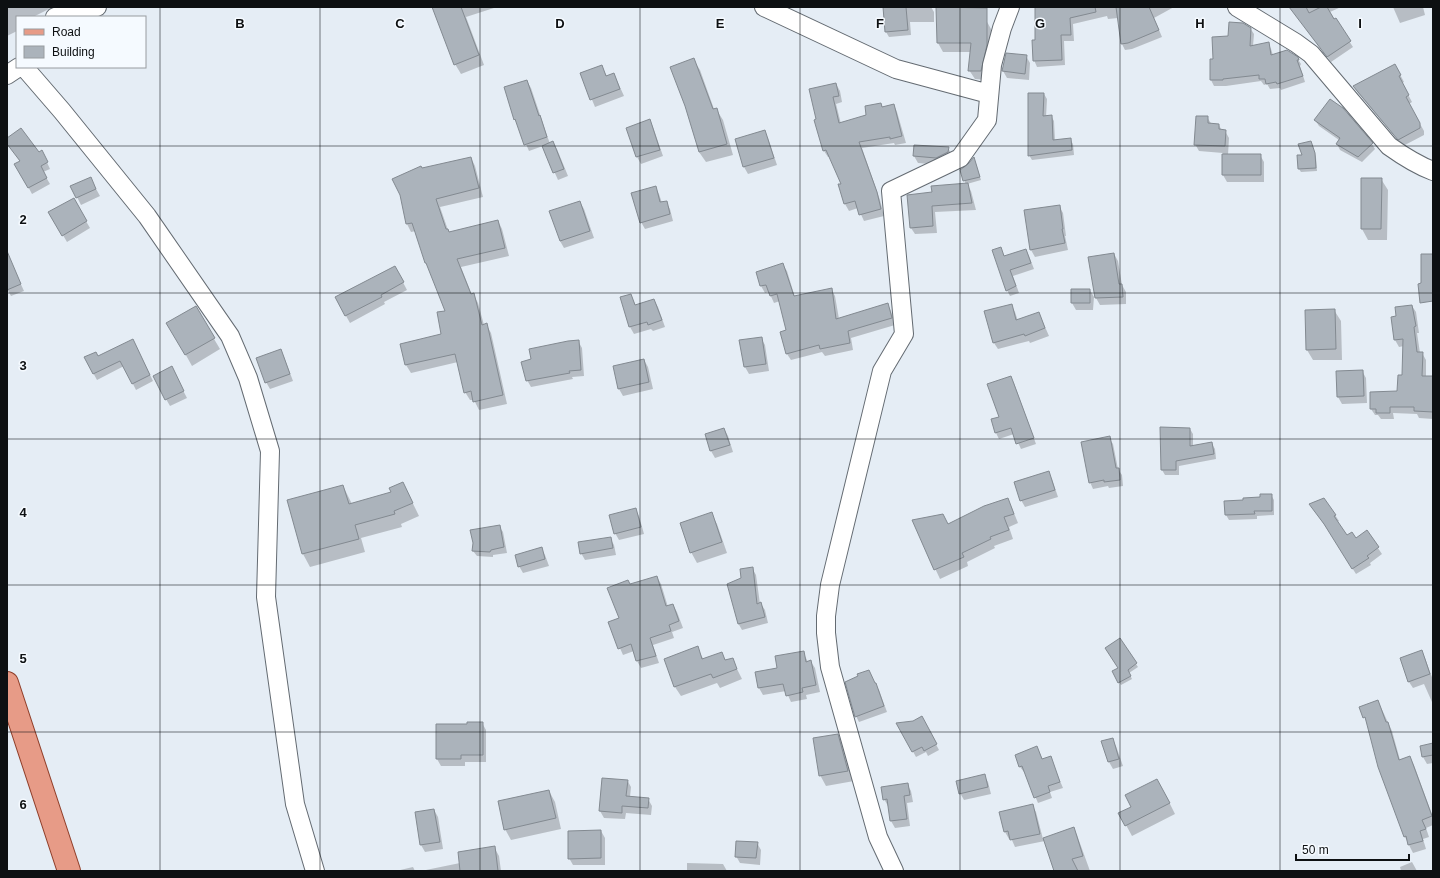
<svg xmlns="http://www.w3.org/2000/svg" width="1440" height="878" font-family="Helvetica,sans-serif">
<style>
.shadow{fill:#0003}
.building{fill:#abb3bb;stroke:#838a91}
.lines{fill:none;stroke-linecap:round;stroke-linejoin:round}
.minor-casing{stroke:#646b72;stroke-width:20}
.major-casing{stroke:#903f2a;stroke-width:24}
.minor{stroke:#fff;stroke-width:18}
.major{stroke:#e79b87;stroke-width:22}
.grid{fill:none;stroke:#0d1012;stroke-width:1;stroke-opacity:0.55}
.grid-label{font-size:13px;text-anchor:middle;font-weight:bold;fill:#0d1012;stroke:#f5faff;stroke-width:3;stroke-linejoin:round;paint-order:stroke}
</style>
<rect width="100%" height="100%" fill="#e5edf5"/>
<!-- shadow -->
<path class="shadow" d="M7,7H48L49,9L33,17H17V31L7,36Z
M433,7H497L466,17L484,65L461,74L455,64Z
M884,7H931L934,12V22H910L911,35L889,37L886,32Z
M1036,7H1174L1154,18L1162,37L1132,49L1125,50L1122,44L1118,18L1108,19L1107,16L1073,24L1074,41H1064L1065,65L1037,67L1034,60L1036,41Z
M1290,7H1341L1330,12L1353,47L1331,62Z
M1393,7H1423L1425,15L1400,23Z
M986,20L991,29V54L986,80L975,79L969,70L971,52H943L938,43Z
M1250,28L1254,34L1253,46L1268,43L1271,49L1273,55L1297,58L1301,64L1300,66L1305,82L1281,90L1280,88L1270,89L1267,84L1264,85L1261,81L1226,86H1214L1211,80L1214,60L1229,37Z
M1026,56L1030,63L1029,80L1007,78L1003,71Z
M693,59L700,70L714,109H716L723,120L733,155L706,162L699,152Z
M1395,65L1404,82L1402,83L1412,102L1409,104L1424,131V135L1403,146L1358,93L1354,87Z
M601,66L607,76L614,74L624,96L595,107L581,73Z
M527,81L531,88L550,144L553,143L557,149L568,176L558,180L543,146L529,151L515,119L505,88Z
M836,84L840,91L842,102L836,104L841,124L867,116L881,104L883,108L894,105L897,112L906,143L895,145L894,143L862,148L880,200L884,216L864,221L858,208L849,211L845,204L840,185L842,184L830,157H828L824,151L815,121L817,120Z
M1044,94L1047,99L1046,117L1051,116L1054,121L1055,141L1070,139L1073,144L1074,155L1032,160L1029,155Z
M1207,117L1212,125H1219L1222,131H1225L1229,138L1228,155H1260L1264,162V182H1227L1223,175V153L1199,151L1195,144Z
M650,120L653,127L663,156L641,164L637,157L627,128Z
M1315,120L1372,144L1375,149L1362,162L1340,150L1337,144L1339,140L1319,126Z
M764,131L768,138L777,165L748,174L744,167Z
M7,139L39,153L45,158L50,169L43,172L50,184L32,194L16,164L21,162L7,143Z
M1311,142L1316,157L1317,171L1301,172L1299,169L1303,156Z
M915,146L948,148L952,155L940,165L918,163L914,156Z
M471,158L475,166L483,197L440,207L448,230L449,233L498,221L502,229L509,256L461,267L472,295L473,294L478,303L484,325L486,324L491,333L507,404L479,410L474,400H470L465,392L458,362L411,373L406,365L401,345L442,335L447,312L416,231L411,232L407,224L401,195L422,170Z
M975,161L981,180L967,184L971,191L976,210L935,212L937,233L915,234L911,228L933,193L966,185L961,170Z
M90,178L100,196L81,205L72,187Z
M1381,179L1388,190L1387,240H1368L1362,229Z
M655,187L659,194L662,203L666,202L670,209L673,221L645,229L641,222Z
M73,199L90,228L67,242L50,213Z
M580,202L584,209L594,238L564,248L560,241Z
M1059,206L1063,213L1066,236H1065L1068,250L1035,257L1031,250L1025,211Z
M1000,248L1005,257L1026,250L1029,256L1034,269L1013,276L1019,293L1010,296L1007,290Z
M1114,254L1118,261L1122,285L1126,292V304L1100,305L1096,298L1090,258Z
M783,265L787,271L795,297L831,289L835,296L839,319L887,304L891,311L895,325L851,338L853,350L825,356L822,352L791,360L787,354V330L780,301L774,303L769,292L765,293L761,286Z
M13,267L24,291L11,296L7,289V269Z
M395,267L407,290L384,302L385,304L350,323L336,298Z
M1090,290L1094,297L1093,310H1076L1072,303Z
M631,295L636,306L654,300L658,307L665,327L653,331L651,329L634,334L630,327Z
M1011,305L1015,312L1018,321L1039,313L1049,336L1030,343L1029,341L998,349L994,343Z
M1412,306L1416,312L1419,333H1417L1420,353H1422L1426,360V377H1433V419L1419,418L1417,414L1393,413L1394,419H1381L1378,415H1375L1371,409L1398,392L1403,376L1404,346L1399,347L1395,340L1392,318L1397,317Z
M195,307L220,349L192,366L168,323Z
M1334,310L1341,321L1342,360H1313L1307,350Z
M761,338L765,345L769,371L749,374L745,367L740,341Z
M578,341L582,348L584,376L572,377L573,379L531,387L527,380Z
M136,346L153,381L136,390L124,366L97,380L85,358L98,357Z
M280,350L284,357L293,381L270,389L266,382Z
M644,360L648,367L653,389L623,396L619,389Z
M1362,371L1366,378L1367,403L1342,404L1338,397Z
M175,375L187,398L170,406L166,399Z
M1011,377L1014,383L1036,444L1021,449L1014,434L999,439L996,433Z
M724,429L728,436L733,452L715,458L711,451L706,435Z
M1190,429L1193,434V447L1212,444L1215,449L1216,459L1179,466V475H1165L1162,470Z
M1109,438L1113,444L1118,469L1122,475L1123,486L1109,488L1108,486L1093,489L1090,482Z
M1048,472L1052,479L1058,497L1025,507L1021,500Z
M403,483L419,516L401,524L402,527L361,538L365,552L310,567L303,554L343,486L352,504L393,493Z
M1271,495L1274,500V515L1257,516V519L1229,520L1226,515Z
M1007,499L1012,508L1018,523L1009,527L1013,539L994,546L995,548L967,562L968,566L940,579L913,521L948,525Z
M1323,499L1335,515L1339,521L1337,522L1346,536L1356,540L1367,532L1382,554L1370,563L1371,565L1356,574L1328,530L1310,504Z
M635,509L639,516L644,534L619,540L615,533Z
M711,513L717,524L727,553L697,563L691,552Z
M499,526L503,532L507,553L493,555V557L477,556L473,551L474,543Z
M610,538L614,545L616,555L585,560L581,553Z
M541,548L545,555L549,566L523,573L519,566Z
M752,568L756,575L760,604H761L765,610L768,623L742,630L738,623L742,579Z
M657,577L661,584L668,607L673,605L677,612L683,628L672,632L674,638L653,645L659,663L641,668L637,661L634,651L623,655L609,623L620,618L630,585Z
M1120,640L1138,667L1129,673L1132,679L1121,685L1113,671L1119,668Z
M697,648L704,660L721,653L726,661L732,659L742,679L720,688L717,683L681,696L675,687L665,659Z
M1421,651L1425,658L1433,680L1432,702L1424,684L1413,688L1409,682Z
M803,652L808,662H811L815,668L820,692L806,695L807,699L791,702L786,691L763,695L759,688L756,672L778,669Z
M859,677L875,684L879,690L887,712L859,722L856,716Z
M1378,701L1392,731L1400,760L1410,757L1414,765L1433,817V825L1426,828L1429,837L1423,839L1426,849L1413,853L1405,837L1368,725L1360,707Z
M922,718L939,750L928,756L926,752L916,757L898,724L913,722Z
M482,723L486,730V762H465V766H441L437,759L468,725Z
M838,735L844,746L854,781L826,786L820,775Z
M1112,739L1116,746L1123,766L1113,769L1109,762L1103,742Z
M1433,744V763L1427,764L1423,757Z
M1037,747L1043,760L1050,757L1063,788L1050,792L1052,798L1038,803L1025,772H1024L1020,767Z
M984,775L988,782L991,794L964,800L960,793Z
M627,780L631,787L630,797L648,799L652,806L651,815L626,813L625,819L604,818L600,811Z
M907,784L911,791L913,802L907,803L910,826L895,828L891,821L889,806H888L884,799Z
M1163,790L1175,814L1132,836L1126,825Z
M549,791L555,802L561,829L511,840L505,829Z
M1032,805L1036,812L1043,839L1074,829L1077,835L1090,871H1056L1045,841L1015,847L1011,838L1009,839L1005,832Z
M434,810L438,817L443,849L425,852L421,845L416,813Z
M601,831L605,838V865H573L569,858Z
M757,843L761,850L760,865L740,863L736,856Z
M494,847L499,856L501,871H421L460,863Z
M1412,862L1417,871H1401L1400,867Z
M687,863L723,864L727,871H687Z
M413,867L415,871H396Z"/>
<!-- building -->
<path class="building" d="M432,7H461L479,55L454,65Z
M883,7H906L908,30L885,32Z
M936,7L987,8V45L981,71H968L971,43H937Z
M1035,7H1095L1096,12L1070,18L1071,35H1061L1062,60L1033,61L1032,40H1035Z
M1116,7H1149L1159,30L1128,43L1121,44Z
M1289,7H1306L1309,13L1321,7H1327L1334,19L1336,18L1351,41L1327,57Z
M1229,22L1243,23L1251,28L1250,46L1269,42L1271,55L1287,50L1290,52L1298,57L1299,60H1297L1303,76L1277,84L1276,82L1266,84L1265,79H1259V75L1223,79V80H1210V59H1213L1212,37L1228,36Z
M1006,53L1027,55L1025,74L1002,71Z
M694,58L713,109L717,108L727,144L699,152L685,106L670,67Z
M1395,64L1401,75L1399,76L1409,95L1406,97L1420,123V128L1398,140L1353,86Z
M602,65L606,76L614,73L620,89L590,100L580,73Z
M527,80L539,116L540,115L547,137L524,145L515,119L514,120L504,87Z
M836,83L839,96L833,97L839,123L866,115L865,106L881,103L882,107L894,104L902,136L890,139V137L859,142L877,192L881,209L859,215L855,201L844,204L838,184H841L826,150L823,151L814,120L816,119L809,89Z
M1028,93H1044L1043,116L1052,115L1053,140L1071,138L1072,150L1028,156Z
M1330,99L1343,108L1373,143L1358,157L1336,144L1340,138L1314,120Z
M1196,116H1208V123L1219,124V129L1226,130L1225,146L1194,145Z
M650,119L660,150L636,157L626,128Z
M21,128L39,152L42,150L48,162L41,166L47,178L28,188L14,164L20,161L7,144V138Z
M765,130L774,158L743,167L735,139Z
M553,141L564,169L553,173L542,146Z
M1311,141L1315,153L1316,168L1298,169L1297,155H1302L1298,144Z
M914,145L949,147L948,152L936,158L913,156Z
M1222,154H1261V175H1222Z
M471,157L479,188L436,199L446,229H448L449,232L498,220L505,248L457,259L471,294L474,293L482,325L487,323L503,395L473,402L471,391L464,393L455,354L405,365L400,344L441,334L437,312L445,311L426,263H425L412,223L406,224L400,195L392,179L421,166L422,168Z
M974,157L980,177L963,181L960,170L968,164Z
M91,177L96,189L76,198L70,186Z
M1361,178H1382L1381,229H1361Z
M968,183L972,203L932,206L933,226L910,228L907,195L932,192L931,186Z
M656,186L660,202L667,201L670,214L640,223L631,193Z
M74,198L87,221L62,236L48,212Z
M580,201L590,231L560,241L549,211Z
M1060,205L1063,229H1062L1065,243L1030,250L1024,210Z
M1001,247L1004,256L1026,249L1031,263L1010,270L1016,286L1006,291L992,250Z
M7,251L21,284L7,290Z
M1114,253L1119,284H1122L1123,297L1095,298L1088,257Z
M1421,254H1433V301L1420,303L1418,284L1421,283Z
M783,263L794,296L832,288L836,319L888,303L892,318L848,331L850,343L820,349L819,345L786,354L780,332L786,330L777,294L770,296L766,285L760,286L756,272Z
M395,266L404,282L381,295L382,297L345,316L335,297Z
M1071,289H1090V303H1071Z
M631,294L635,305L654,299L662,320L648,325L647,322L629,327L620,297Z
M1012,304L1016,320L1039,312L1045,328L1025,336L1024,334L993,343L984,311Z
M1412,305L1416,326L1414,327L1417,352H1423L1422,376H1433V412L1414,411V407H1390V413H1376V409H1370V392L1397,391L1398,375H1402L1403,339L1394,340L1391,317L1396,316L1395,307Z
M196,306L215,338L185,355L166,323Z
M1335,309L1336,349L1306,350L1305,310Z
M762,337L766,364L744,367L739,340Z
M133,339L150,375L132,384L120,361L93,374L84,357L96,352L98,356Z
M579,340L581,370L569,371L570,373L526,381L521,362L531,359L529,349L568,341Z
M281,349L290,374L265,383L256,358Z
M644,359L649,382L618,389L613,366Z
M172,366L184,391L165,400L153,376Z
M1363,370L1364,396L1337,397L1336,371Z
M1011,376L1034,438L1016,444L1011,428L995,433L991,419L999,417L987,384Z
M1160,427L1190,428V446L1212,442L1214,454L1176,461V470H1161Z
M724,428L730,445L710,451L705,434Z
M1110,436L1116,468H1119L1120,480L1104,482V480L1089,483L1081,442Z
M1049,471L1055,490L1020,501L1014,482Z
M403,482L413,503L394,511L395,514L355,525L359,539L302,554L287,500L343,485L349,504L391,492L389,488Z
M1260,494H1272V511H1254L1255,514L1225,515L1224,501L1243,500V498L1260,497Z
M1008,498L1014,514L1004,517L1009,530L990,537L991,539L962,553L964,557L934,570L912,520L943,514L948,524L984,506Z
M1324,498L1336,515L1334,516L1347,535L1352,532L1356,538L1367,530L1379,547L1367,556L1369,558L1352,569L1324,524L1309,504Z
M636,508L641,527L614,534L609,515Z
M712,512L722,542L690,553L680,523Z
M500,525L504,547L491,550L490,552L472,551L473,543L470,530Z
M611,537L613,548L580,554L578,542Z
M542,547L545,559L518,567L515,555Z
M753,567L757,604L761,602L765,617L738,624L727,584L741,578L740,569Z
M657,576L666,606L673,604L679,621L669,625L671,631L650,638L656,656L636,661L631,644L618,649L608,622L619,618L607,588L628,580L630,584Z
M1120,638L1137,663L1128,670L1131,676L1118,683L1112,671L1118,668L1105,648Z
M698,646L702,659L722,652L725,660L733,658L737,669L713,678L711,674L674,687L664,659Z
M1422,650L1430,674L1408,682L1400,658Z
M804,651L806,662L811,660L816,685L802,688L803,692L786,696L783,684L758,688L755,672L777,668L775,656Z
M869,670L875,683H876L884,706L855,717L845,682L858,676L857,674Z
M1378,700L1386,722H1388L1399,760L1410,756L1432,816L1422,820L1426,829L1420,831L1423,841L1408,845L1406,836L1404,837L1378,767L1365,717L1363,718L1359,707Z
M922,716L937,744L924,751L922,747L912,752L896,723L913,721Z
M467,722H483V755H461V759H436V724H467Z
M838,734L848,771L819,776L813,738Z
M1113,738L1119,759L1108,762L1101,741Z
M1433,743V755L1422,757L1420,746Z
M1037,746L1042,759L1051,756L1060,782L1048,786L1050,792L1034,798L1022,766L1019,767L1015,755Z
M985,774L988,787L959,794L956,781Z
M602,778L628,780L626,796L649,798L648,808L622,806V813L599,811Z
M1157,779L1170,803L1125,826L1118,813L1131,807L1125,795Z
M908,783L910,795L904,796L907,819L890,821L887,799L883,800L881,787Z
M549,790L556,818L504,830L498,801Z
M1033,804L1040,834L1010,840L1008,831L1004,832L999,812Z
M434,809L440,842L420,845L415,812Z
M1074,827L1083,856L1072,859L1078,871H1054L1043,838Z
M601,830V858L568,859V831Z
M736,841L758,842L756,858L735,857Z
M495,846L498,871H460L458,852Z"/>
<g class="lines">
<!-- minor casing -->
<g class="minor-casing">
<path id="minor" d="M764,7L896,69L989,94
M1237,7L1296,43L1311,54L1389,146C1403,156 1417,165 1433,171
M55,17L97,7
M24,67L62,111L147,216L230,336L248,378L270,451L266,597L295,804L315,871
M7,75L19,67
M894,871L878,837L830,667L826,633V616L830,585L882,371L904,334L891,191L960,158L987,120L992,65L1002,28L1010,7"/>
</g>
<!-- major casing -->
<g class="major-casing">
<path id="major" d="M7,683L69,871"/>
</g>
<!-- minor -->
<use href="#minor" class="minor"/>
<!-- major -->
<use href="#major" class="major"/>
</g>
<!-- grid -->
<path class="grid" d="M160,7V871M320,7V871M480,7V871M640,7V871M800,7V871M960,7V871M1120,7V871M1280,7V871M7,146H1433M7,293H1433M7,439H1433M7,585H1433M7,732H1433"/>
<g class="grid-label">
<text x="240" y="28">B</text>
<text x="400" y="28">C</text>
<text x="560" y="28">D</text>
<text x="720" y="28">E</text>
<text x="880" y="28">F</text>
<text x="1040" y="28">G</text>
<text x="1200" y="28">H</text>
<text x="1360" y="28">I</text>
<text x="23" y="224">2</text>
<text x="23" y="370">3</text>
<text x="23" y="517">4</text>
<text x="23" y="663">5</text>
<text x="23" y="809">6</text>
</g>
<!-- border -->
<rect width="1440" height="878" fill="none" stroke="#0d1012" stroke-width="16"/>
<!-- legend -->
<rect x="16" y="16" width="130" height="52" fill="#f5faff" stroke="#989ca0"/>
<rect x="24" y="29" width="20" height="6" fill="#e79b87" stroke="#989ca0"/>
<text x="52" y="36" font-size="12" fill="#0d1012">Road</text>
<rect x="24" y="46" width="20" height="12" fill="#abb3bb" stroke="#989ca0"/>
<text x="52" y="56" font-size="12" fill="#0d1012">Building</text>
<!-- scale -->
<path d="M1296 854v6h113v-6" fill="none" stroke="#0d1012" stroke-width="2"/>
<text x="1302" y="854" font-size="12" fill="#0d1012" stroke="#f5faff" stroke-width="3" paint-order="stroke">50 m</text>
</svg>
